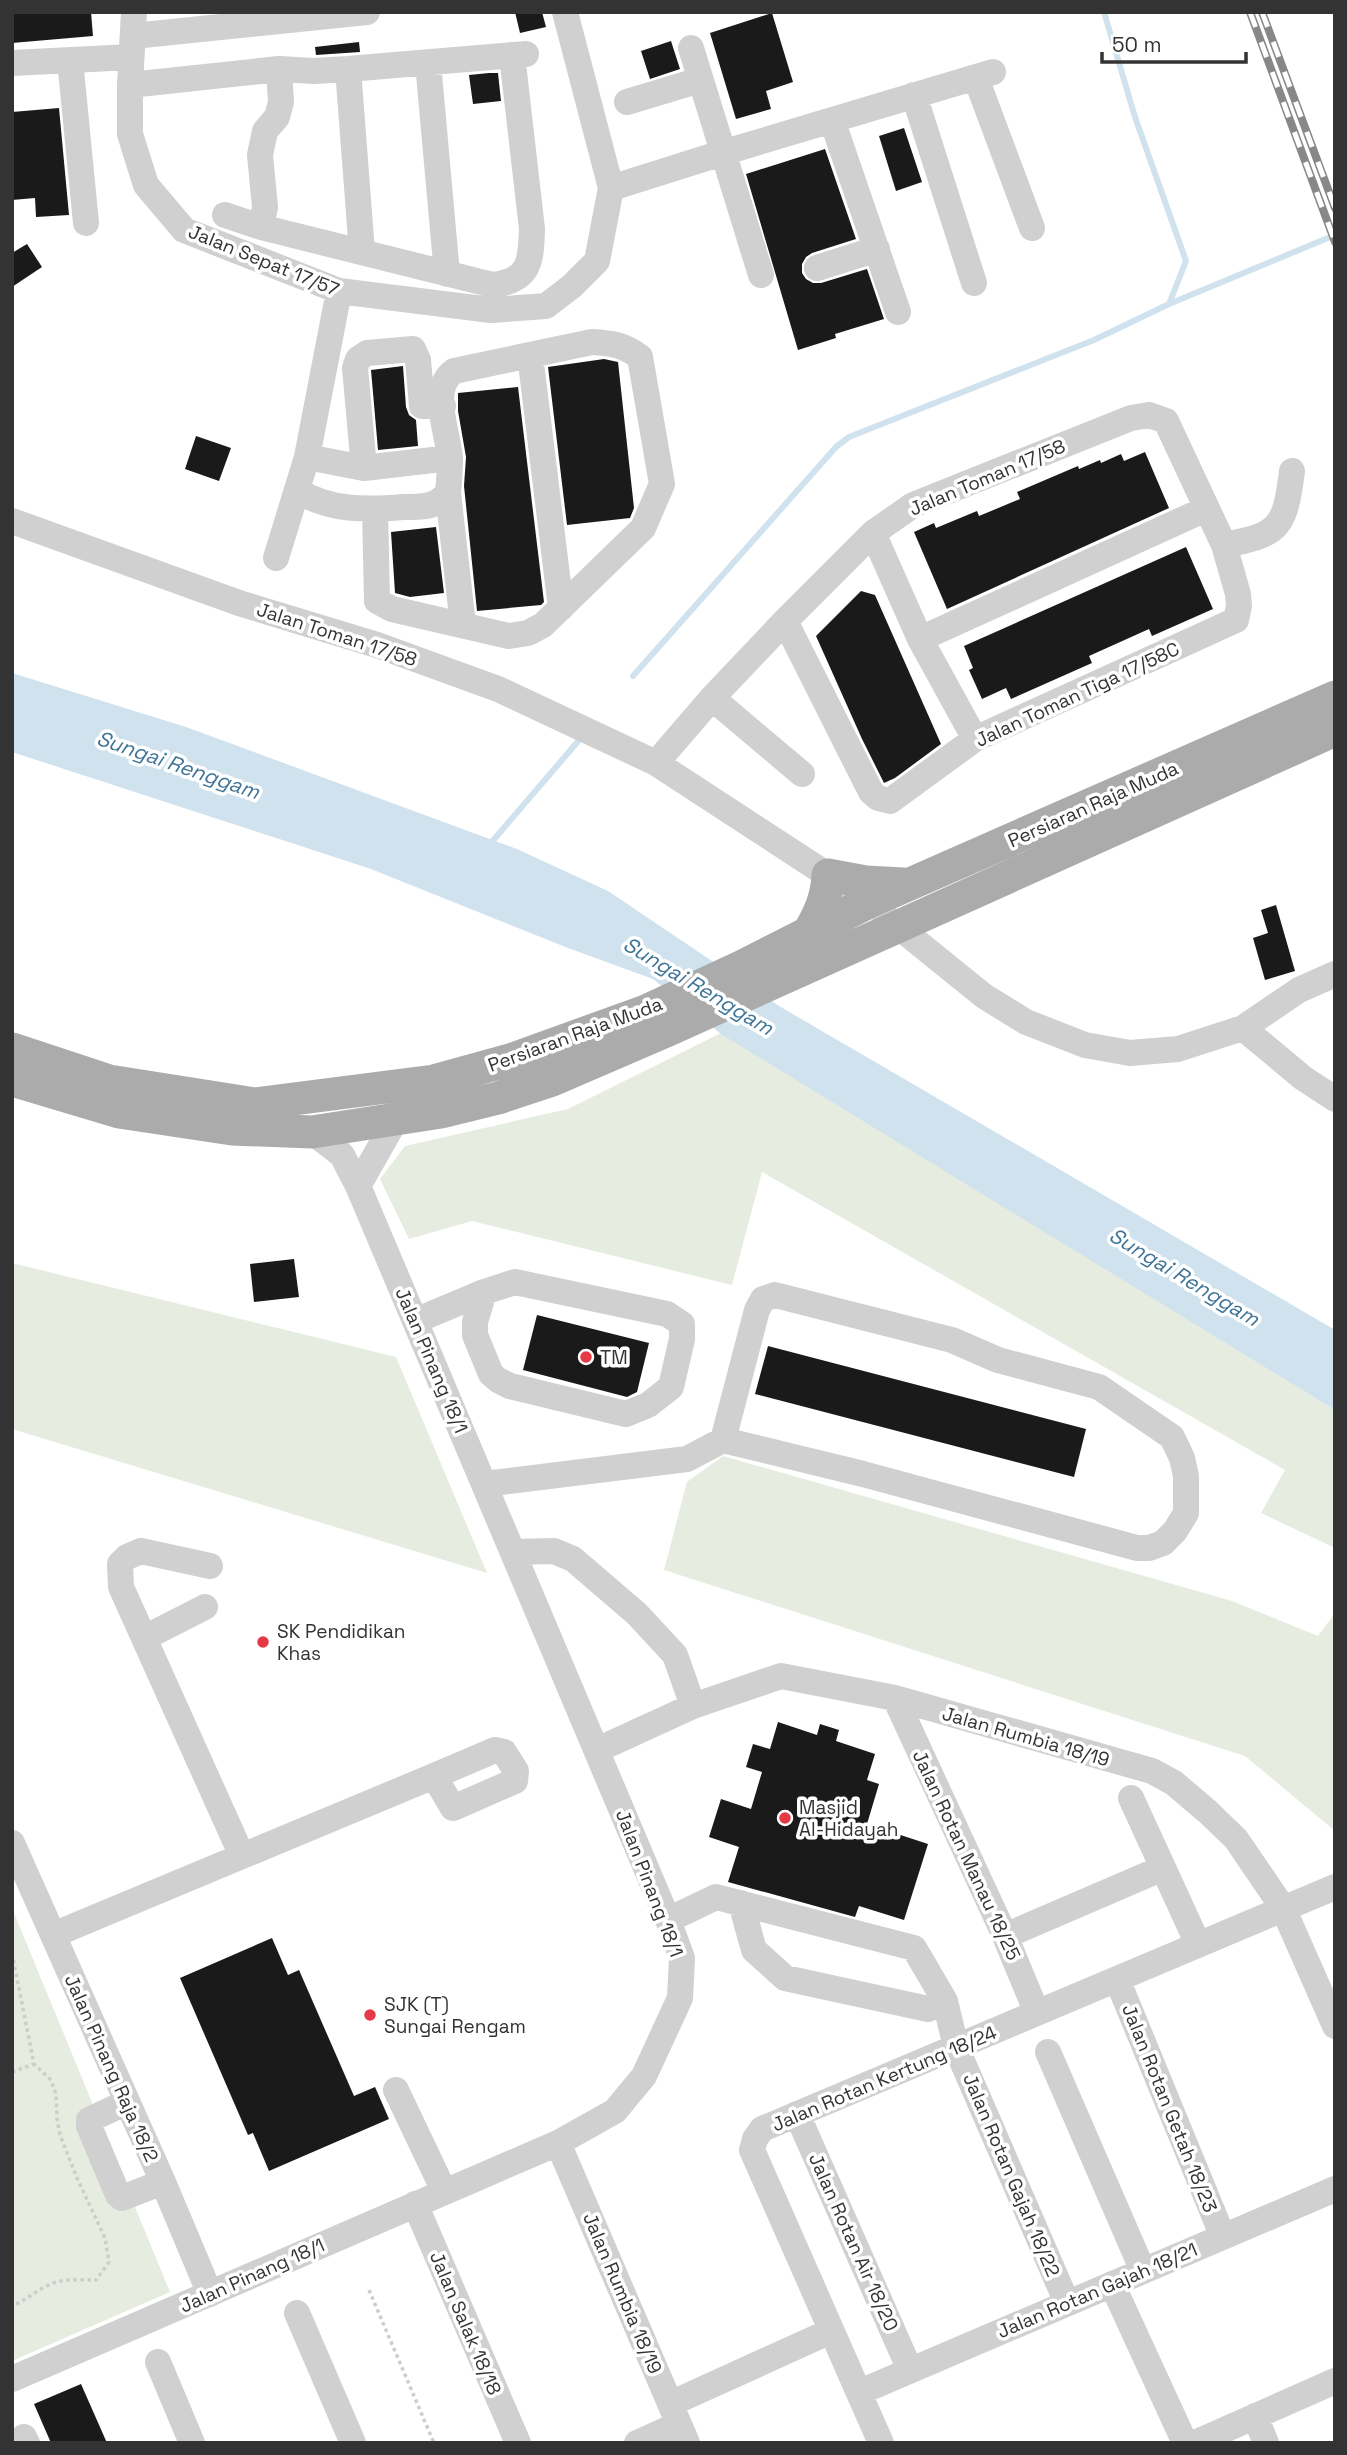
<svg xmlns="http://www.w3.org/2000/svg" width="1347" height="2455" font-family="'Space Grotesk',sans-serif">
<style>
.green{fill:#e6ecdf}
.water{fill:#cfe2ee}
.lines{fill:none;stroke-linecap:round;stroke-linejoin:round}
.stream{stroke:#cfe2ee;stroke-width:6}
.building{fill:#1a1a1a}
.path{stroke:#cdcdcd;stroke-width:3.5;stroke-dasharray:3.5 3.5;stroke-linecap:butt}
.minor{stroke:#d0d0d0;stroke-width:26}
.major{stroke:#ababab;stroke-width:33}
.rail-casing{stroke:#888;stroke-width:8}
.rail{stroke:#fff;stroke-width:5;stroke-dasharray:16;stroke-linecap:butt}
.poi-dot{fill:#e63946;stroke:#fff;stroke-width:2.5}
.labels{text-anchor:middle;stroke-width:7;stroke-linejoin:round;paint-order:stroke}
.street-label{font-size:19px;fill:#333;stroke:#fff}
.poi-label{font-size:19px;fill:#333;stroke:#fff;text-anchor:start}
.water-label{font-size:21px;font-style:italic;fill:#3f7597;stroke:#fff}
</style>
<rect width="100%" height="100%" fill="#fff"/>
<!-- green -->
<path class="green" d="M721,1033L1335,1410V1548L1261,1513L1285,1470L762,1172L732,1285L472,1221L409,1239L380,1179L405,1146L568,1109Z
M12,1263L396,1357L487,1573L12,1429Z
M723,1456L1232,1601L1318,1636L1335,1613V1831L1245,1756L664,1570L687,1482Z
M12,1908L170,2292L12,2361Z"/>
<!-- water -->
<path class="water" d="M12,673L186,727L517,849L608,891L779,1006L1335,1330V1410L721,1034L653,979L568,948L371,869L12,752Z"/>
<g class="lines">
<!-- stream -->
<path class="stream" d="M1104,12L1135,117L1186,261L1169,304
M633,676L836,447L849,437L1094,340L1169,304L1335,235
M490,844L580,739"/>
</g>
<!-- building -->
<path class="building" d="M12,12H91L93,36L12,43Z
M515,12H542L546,27L520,33Z
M772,13L793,82L766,91L771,109L736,119L710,33Z
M671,41L680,69L650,79L641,51Z
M359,42L360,52L316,55L315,47Z
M489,73H498L501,101L473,104L469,75Z
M59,108L69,215L36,217L35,198L12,200V112Z
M904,128L922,182L896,191L879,136Z
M825,149L856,239L812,253L806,257L802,264V273L806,279L813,283H821L867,269L884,319L835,334L836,338L798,350L746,174Z
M27,244L42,267L12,287V253Z
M604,359L618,362L634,508L630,518L567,525L548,367Z
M403,366L406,407L409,415L416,420L418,446L378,450L371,370Z
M518,387L544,602L541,605L477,611L464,486L466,457L458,411V393Z
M196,436L231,448L219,481L185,469Z
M1145,452L1169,508L947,609L914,532L934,523L936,528L977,511L979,516L1020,499L1017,492L1078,466L1079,469L1100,460L1101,463L1121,454L1124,461Z
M436,527L444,593L410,597L395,593L391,532Z
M1186,547L1213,609L1152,636L1149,629L1089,656L1092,663L1011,699L1006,688L982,699L969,670L973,668L964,646Z
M861,591L875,595L941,744L895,778L884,783L862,739L816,636Z
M1276,905L1295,971L1265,980L1253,938L1268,933L1261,910Z
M294,1259L299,1297L254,1302L250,1264Z
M537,1315L649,1343L637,1392L627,1397L523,1370Z
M768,1346L1086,1429L1074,1477L755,1394Z
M778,1722L817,1735L820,1724L839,1730L836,1741L875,1754L867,1780L879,1784L867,1824L928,1844L904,1920L859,1906L855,1917L728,1882L739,1847L709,1837L721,1799L751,1809L762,1772L746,1767L753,1744L770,1749Z
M272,1938L288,1975L299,1970L354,2096L375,2087L389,2119L269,2171L253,2133L248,2135L180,1978Z
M81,2384L107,2443H51L34,2404Z"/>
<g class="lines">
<!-- path -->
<path class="path" d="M12,1953L34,2064L51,2080L56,2094L57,2119L60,2135L77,2178L105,2238L109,2262L96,2280C82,2280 65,2278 51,2284C38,2289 27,2300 12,2306
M12,2072L34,2064
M369,2290L434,2443"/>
<!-- minor -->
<path class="minor" d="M134,12L130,85V134L146,185L184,230L339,291L491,310L546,306L572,286L597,261L611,188L565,12
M133,36L367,12
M691,48L761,275
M70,60L86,223
M12,63L131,57
M428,63L447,274
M348,69L362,252
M976,78L1032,228
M130,85L279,69L314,71L348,69L526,54
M914,95L974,283
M627,102L700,80
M832,120L898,312
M611,188L722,153L993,72
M225,215L261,227L493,285C530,280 531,262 532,229L512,55
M261,227L265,207L260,155L265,131L277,117L281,102L279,69
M817,268L877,249
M530,355L561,608
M307,457L364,468L450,458
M364,468L355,368L358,359L367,353L413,349L418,360L422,406H443
M297,490C328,511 368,510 403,507C413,507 425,508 435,503C440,501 444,497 448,493C449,482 450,471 450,460C449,433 428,390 454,371L592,342C612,343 624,345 640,357L662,484L643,528L543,625L528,633L509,636L392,609L377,601L375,509
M448,493L463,625
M12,521L239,603L377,645L498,689L656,763L843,885
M873,533L920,639L975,739
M1224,545C1280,535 1285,527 1292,471
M276,558L307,457L339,291
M920,639L1206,509
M712,698L802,774
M656,763L712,698L785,621L873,533L913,505L1131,418L1149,415L1166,421L1224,545L1238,594L1239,606L1236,620L975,739L890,801L878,798L871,792L785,621
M885,916L984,996L1026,1022L1085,1045L1130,1053L1178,1049L1243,1028L1299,990L1335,974
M1243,1028L1303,1078L1335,1099
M358,1186L396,1119
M415,1321L484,1292L515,1282L667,1314L682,1324V1339L671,1387L648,1405L626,1414L510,1386L498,1380L491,1374L475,1335V1322L484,1292
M484,1484L687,1459L723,1440L757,1310L763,1299L775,1295L952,1340L998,1360L1099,1387L1172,1437L1182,1458L1186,1476V1513L1175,1531L1163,1543L1149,1548H1137L863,1474L723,1440
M513,1552L554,1551L573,1559L637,1614L675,1655L693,1706
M210,1566L141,1551L127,1557L120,1564L121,1587L242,1856
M144,1638L205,1607
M895,1698L1005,1936L1037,2013
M495,1750L504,1752L516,1771L515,1781L453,1808L434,1776Z
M597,1750L693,1706L781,1676L895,1698L1152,1771L1174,1783L1208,1812L1236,1839L1283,1908L1335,2026
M1131,1798L1198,1944
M12,1843L163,2182L210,2294
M741,1903L754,1950L785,1978L928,2009L945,2001
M668,1920L716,1897L914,1948L945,2001L956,2047L1067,2303
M53,1935L434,1776
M1005,1936L1163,1868
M1117,1979L1223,2237
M1048,2052L1143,2271
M396,2090L444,2191
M127,2102L89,2120V2126L118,2195L122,2198L163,2182
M797,2114L910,2370
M558,2143L687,2443
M415,2204L518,2443
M1112,2284L1185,2443
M297,2313L353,2443
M158,2362L192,2443
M12,2379L558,2143L615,2111L644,2076L680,1998L682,1958L668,1920L358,1186L342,1155L312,1132
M860,2392L1335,2189
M670,2404L831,2331
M1255,2416L1266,2443
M24,2437L27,2443
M637,2443L679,2424
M881,2443L752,2150L755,2139L762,2129L1335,1887
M1195,2443L1335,2381"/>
<!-- major -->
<path class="major" d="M809,932C820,913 827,897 828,875L866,882L903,884
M12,1049L109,1081L255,1104L434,1081L510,1060L646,1011L743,966L869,902L1335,697
M12,1080L119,1112L232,1129L312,1132L441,1112L498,1098L552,1080L668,1030L1335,730"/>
<!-- rail casing -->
<g class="rail-casing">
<path id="rail" d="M1250,12L1335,242
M1262,12L1335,208"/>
</g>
<!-- rail -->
<use href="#rail" class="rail"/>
</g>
<!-- markers -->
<g class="poi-dot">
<circle cx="586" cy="1357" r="7"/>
<circle cx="263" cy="1642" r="7"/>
<circle cx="785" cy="1818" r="7"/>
<circle cx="370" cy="2015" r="7"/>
</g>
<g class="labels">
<!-- street labels -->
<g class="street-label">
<text transform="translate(264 260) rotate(22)" y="7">Jalan Sepat 17/57</text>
<text transform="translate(987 477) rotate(-23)" y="7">Jalan Toman 17/58</text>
<text transform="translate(337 634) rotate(18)" y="7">Jalan Toman 17/58</text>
<text transform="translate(1077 694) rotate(-25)" y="7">Jalan Toman Tiga 17/58C</text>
<text transform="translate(1093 804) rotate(-24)" y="7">Persiaran Raja Muda</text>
<text transform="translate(575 1034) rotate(-20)" y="7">Persiaran Raja Muda</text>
<text transform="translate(432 1360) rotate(67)" y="7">Jalan Pinang 18/1</text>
<text transform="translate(1026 1736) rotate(16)" y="7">Jalan Rumbia 18/19</text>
<text transform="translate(967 1855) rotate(65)" y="7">Jalan Rotan Manau 18/25</text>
<text transform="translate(650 1883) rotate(69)" y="7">Jalan Pinang 18/1</text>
<text transform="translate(112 2068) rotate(66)" y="7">Jalan Pinang Raja 18/2</text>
<text transform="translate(884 2078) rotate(-23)" y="7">Jalan Rotan Kertung 18/24</text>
<text transform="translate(1170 2108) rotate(68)" y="7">Jalan Rotan Getah 18/23</text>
<text transform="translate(1012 2175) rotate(67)" y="7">Jalan Rotan Gajah 18/22</text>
<text transform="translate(854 2242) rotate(66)" y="7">Jalan Rotan Air 18/20</text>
<text transform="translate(252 2275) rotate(-24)" y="7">Jalan Pinang 18/1</text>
<text transform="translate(1097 2290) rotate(-23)" y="7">Jalan Rotan Gajah 18/21</text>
<text transform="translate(623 2293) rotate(67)" y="7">Jalan Rumbia 18/19</text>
<text transform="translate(466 2323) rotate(67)" y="7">Jalan Salak 18/18</text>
</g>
<!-- poi labels -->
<g class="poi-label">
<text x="600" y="1364">TM</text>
<text x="277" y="1638">SK Pendidikan<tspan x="277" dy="22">Khas</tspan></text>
<text x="799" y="1814">Masjid<tspan x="799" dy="22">Al-Hidayah</tspan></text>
<text x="384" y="2011">SJK (T)<tspan x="384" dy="22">Sungai Rengam</tspan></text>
</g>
<!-- water labels -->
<g class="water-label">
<text transform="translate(178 765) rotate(19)" y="7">Sungai Renggam</text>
<text transform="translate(698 986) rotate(31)" y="7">Sungai Renggam</text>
<text transform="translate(1184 1277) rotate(31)" y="7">Sungai Renggam</text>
</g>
</g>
<!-- border -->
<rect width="1347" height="2455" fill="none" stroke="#333333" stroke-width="28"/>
<!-- scale -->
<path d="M1102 52v10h144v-10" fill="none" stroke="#333333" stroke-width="3.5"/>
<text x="1112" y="52" font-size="21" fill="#333333" stroke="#ffffff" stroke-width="5" paint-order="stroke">50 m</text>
</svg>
